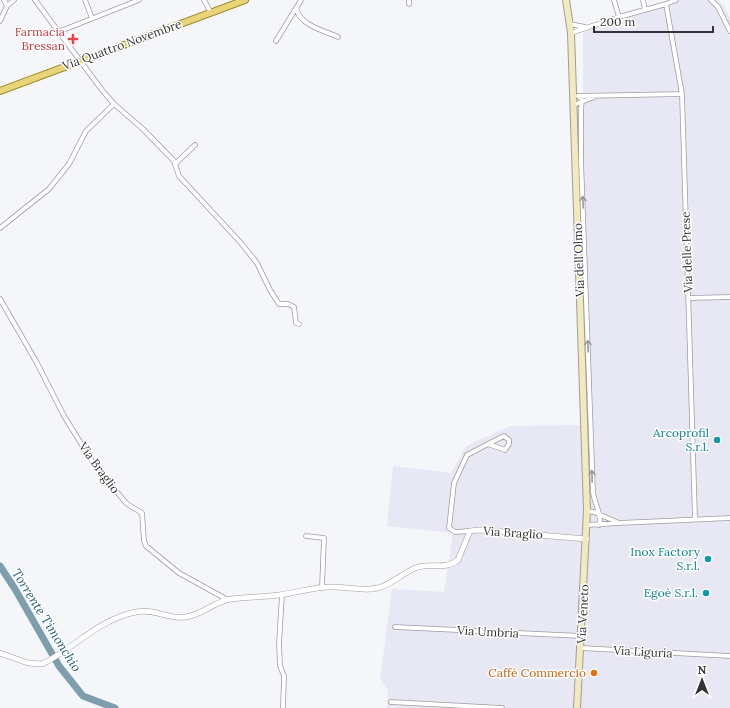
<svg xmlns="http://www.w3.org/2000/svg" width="730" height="708" font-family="Lora,serif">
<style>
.built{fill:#e7e8f4}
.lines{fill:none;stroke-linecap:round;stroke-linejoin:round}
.river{stroke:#7e9ead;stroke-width:7}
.minor-casing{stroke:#9c9da1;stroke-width:5.5}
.tertiary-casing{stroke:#9c9da1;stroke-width:6}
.secondary-casing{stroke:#9c9da1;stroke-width:8}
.primary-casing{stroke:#9f8927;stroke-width:8}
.minor{stroke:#fff;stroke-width:4}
.tertiary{stroke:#fff;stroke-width:5}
.secondary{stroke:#f4e9bc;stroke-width:6}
.primary{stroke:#e8d479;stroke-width:6}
.oneway{stroke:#99999a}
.health-dot{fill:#e0444e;stroke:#fff;stroke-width:1.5}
.culture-dot{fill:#0f9aa8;stroke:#fff;stroke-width:1.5}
.food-dot{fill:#e8710a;stroke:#fff;stroke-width:1.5}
.labels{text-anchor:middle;stroke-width:3;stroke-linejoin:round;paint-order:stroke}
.health-label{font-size:12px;fill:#be3a42;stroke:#fff;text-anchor:end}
.street-label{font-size:12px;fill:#333335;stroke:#fff}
.culture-label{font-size:12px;fill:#0d838f;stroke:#fff;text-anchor:end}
.food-label{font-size:12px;fill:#c56008;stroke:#fff;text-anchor:end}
.water-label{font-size:13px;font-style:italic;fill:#205c74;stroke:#fff}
</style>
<rect width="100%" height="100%" fill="#f5f6fa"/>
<!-- built -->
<path class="built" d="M675,0H717L725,7L730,18V708H387L388,691L380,679L392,589L444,592L453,533L387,526L393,466L451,473L466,446L510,426L584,425L583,33L628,14Z"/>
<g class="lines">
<!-- river -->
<path class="river" d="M0,566L15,589L59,666L83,696L115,708"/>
<!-- minor casing -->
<g class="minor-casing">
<path id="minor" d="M4,0L7,6
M35,0L102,90L114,104L143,129L174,161L179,176L241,243L257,263L270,290L279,304H288L294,307L296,323L299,324
M85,0L92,18
M204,0L211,13
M614,0L619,17
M643,0L645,10
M711,0L718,7L730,31
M409,4V0
M666,4L682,94L695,519
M7,6L14,0
M297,10C300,25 325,31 338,37
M0,21L7,6
M570,24L585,27
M58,32L139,0
M571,33L619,17L666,4L676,0
M276,41L301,0
M578,96L682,94
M579,96L582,100L581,110V160L593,492C594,502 603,518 599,525
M574,105L594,97
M175,164L195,145
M0,228L49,189L69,164L86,131L114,104
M689,298L730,297
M0,299L37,363L64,416L95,466L127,504L142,513L144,541L146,546L179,573L228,600
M587,511L594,512L619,523L730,518
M587,525L619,523
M470,531L455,532L449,528L454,483L467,455L488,444L505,450L509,444V440L504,436L488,444
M306,536L324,538L322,587
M282,595L279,644L280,666L284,676L283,708
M395,627L581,636
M581,648L730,656
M391,702L502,708"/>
</g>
<!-- tertiary casing -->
<g class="tertiary-casing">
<path id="tertiary" d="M0,653L28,663L42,664C75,648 99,619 136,612C154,608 169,620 186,617C202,615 215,601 231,599C247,597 263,597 279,595C296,593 313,587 330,587C346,586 362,592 378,588C393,584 403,572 418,567C431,563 446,570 458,560L470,531L479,530L587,539"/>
</g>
<!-- secondary casing -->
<g class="secondary-casing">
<path id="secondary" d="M566,0L571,33L587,510L577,708"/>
</g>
<!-- primary casing -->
<g class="primary-casing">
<path id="primary" d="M0,91L245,0"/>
</g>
<!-- minor -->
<use href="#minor" class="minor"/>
<!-- tertiary -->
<use href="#tertiary" class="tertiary"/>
<!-- secondary -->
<use href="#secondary" class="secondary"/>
<!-- primary -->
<use href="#primary" class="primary"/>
</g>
<!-- one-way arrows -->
<defs><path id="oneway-shaft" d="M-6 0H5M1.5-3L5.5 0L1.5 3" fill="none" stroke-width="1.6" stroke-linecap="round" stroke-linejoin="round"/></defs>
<g class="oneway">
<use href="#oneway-shaft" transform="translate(583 202) rotate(-92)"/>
<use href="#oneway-shaft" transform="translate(588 346) rotate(-92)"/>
<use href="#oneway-shaft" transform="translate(592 476) rotate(-92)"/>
</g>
<!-- markers -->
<path class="health-dot" d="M71 33h4v4h4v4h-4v4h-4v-4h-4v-4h4z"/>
<g class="culture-dot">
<circle cx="717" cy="440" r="4"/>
<circle cx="708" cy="559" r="4"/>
<circle cx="706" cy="593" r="4"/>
</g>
<circle class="food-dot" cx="594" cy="673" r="4"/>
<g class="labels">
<!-- health labels -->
<g class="health-label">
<text x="65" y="36">Farmacia<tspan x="65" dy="14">Bressan</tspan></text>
</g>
<!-- street labels -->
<g class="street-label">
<text transform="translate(122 45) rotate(-20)" y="4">Via Quattro Novembre</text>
<text transform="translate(687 252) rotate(-92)" y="4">Via delle Prese</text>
<text transform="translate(579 260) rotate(-92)" y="4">Via dell'Olmo</text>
<text transform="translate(99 468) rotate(54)" y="4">Via Braglio</text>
<text transform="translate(513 533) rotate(4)" y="4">Via Braglio</text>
<text transform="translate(583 614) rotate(-87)" y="4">Via Veneto</text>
<text transform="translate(488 632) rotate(3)" y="4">Via Umbria</text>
<text transform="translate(643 652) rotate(3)" y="4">Via Liguria</text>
</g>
<!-- culture labels -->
<g class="culture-label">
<text x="709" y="437">Arcoprofil<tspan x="709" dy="14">S.r.l.</tspan></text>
<text x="700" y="556">Inox Factory<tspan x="700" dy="14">S.r.l.</tspan></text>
<text x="698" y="597">Egoè S.r.l.</text>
</g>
<!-- food labels -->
<g class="food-label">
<text x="586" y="677">Caffè Commercio</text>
</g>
<!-- water labels -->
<g class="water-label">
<text transform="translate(47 620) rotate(58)" y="5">Torrente Timonchio</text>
</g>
</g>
<!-- north arrow -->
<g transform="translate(702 680)" stroke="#ffffff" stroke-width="3" paint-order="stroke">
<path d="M0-3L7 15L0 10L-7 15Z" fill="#333335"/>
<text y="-6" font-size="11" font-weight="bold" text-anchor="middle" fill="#333335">N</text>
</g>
<!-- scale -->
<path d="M594 26v6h119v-6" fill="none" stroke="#333335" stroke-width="2"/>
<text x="600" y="26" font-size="12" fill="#333335" stroke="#ffffff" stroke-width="3" paint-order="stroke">200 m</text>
</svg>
